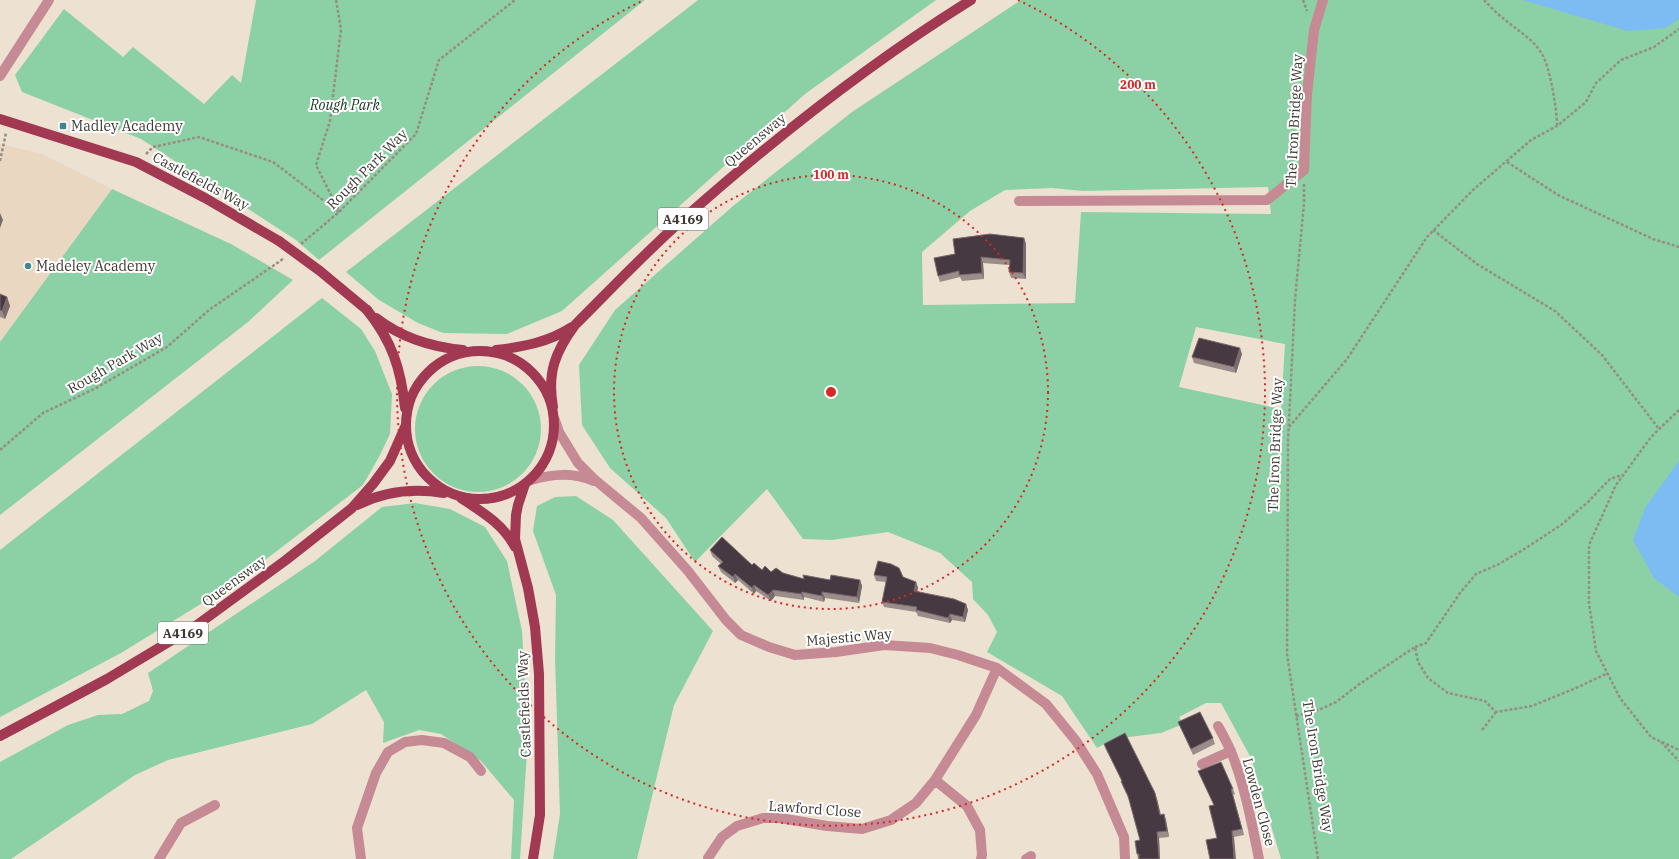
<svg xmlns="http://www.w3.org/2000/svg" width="1679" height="859" font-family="'IBM Plex Serif',serif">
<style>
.built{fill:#e9d7c2}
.green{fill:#8cd1a5;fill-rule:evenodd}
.water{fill:#7dbcf2}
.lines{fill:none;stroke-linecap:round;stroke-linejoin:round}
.path{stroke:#968d83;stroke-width:2.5;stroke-dasharray:3 2;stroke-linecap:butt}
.minor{stroke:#c58a93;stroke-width:10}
.major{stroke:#a03951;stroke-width:10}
.major-bridge{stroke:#a03951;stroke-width:10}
.wall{fill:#9a8d8a}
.shaded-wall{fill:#796b6c}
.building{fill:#473941;stroke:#796b6c}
.ring{fill:none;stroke:#d62828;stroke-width:2;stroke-dasharray:2 4}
.poi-dot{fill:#418792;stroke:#fff;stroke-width:1.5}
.labels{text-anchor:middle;stroke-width:4;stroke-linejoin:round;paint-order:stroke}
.shield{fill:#fff;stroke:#777470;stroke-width:1}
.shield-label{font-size:13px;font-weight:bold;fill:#3d3832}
.park-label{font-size:14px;font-style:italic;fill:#133521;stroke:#fff}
.street-label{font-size:14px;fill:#3d3832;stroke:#fff}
.poi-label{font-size:14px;fill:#3d3832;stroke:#fff;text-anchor:start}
.centre{fill:#d62828;stroke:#fff;stroke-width:2}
.ring-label{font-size:12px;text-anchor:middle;font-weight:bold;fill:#d62828;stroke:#fff;stroke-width:4;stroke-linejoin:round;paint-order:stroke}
</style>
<rect width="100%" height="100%" fill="#ede1d2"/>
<!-- built -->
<path class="built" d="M0,144L42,154L112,189L0,342Z"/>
<!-- green -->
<path class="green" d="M256,0H645L319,260L296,240L141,139L22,92L15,75L64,9L123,57L133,47L204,104L232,75L241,83Z
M698,0H936L805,94L562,311L507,334L443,333L418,323L379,300L346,272Z
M1021,0H1679V859H1281L1251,758L1221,703H1206L1179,717L1183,724L1161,733L1113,739L1097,748L1062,696L987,652L997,632L988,615L973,599L972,582L940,553L888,532L832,540L803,539L767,489L695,562L666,518L610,468L582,425L579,365L615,310L733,206L852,112ZM1268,187L1271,214L1081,212L1075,303L923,305L922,252L970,211L1005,190L1052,188L1083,191ZM1196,327L1285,344L1281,409L1179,387Z
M112,189L231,244L293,280L248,322L0,515V342Z
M322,298L361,329L375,351L392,394L390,434L379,457L363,485L235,583L121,653L0,717V550Z
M415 429a63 63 0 1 1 126 0a63 63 0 1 1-126 0Z
M576,496L613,520L713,631L674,705L637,859H553L560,814L555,658L556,595L533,531L537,506L555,497Z
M415,503L450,509L485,527L507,561L522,631L528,737L520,859H511L514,800L481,761L441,734L419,730L383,743L384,722L366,690L312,724L168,760L135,775L11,859H0V762L68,725L98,715L122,714L149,701L153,691L148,673L315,561L382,507Z"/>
<!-- water -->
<path class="water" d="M1522,0H1679V19L1666,28L1628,31Z
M1679,461V597L1654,578L1633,540L1645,508Z"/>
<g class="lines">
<!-- path -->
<path class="path" d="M336,0L341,29L330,121L316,165L339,211
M1303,0L1307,11
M1484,0C1490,6 1497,14 1504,19C1517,30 1533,39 1542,54C1550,67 1557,110 1557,125
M146,154L153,147L199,137L273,162L339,212
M0,161L6,133
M1507,162L1558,195L1653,239L1679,247
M1304,184V203L1295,300L1288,441L1287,654L1318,859
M1433,230L1477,264L1555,311L1602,355L1659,429
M301,244L339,212L416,134L439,60L515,0
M1679,410L1651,437L1616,485L1589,545V603L1596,651L1620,698L1651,737L1679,750
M1289,427L1347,359L1427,237L1473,190L1531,140L1557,126L1586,102L1596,83L1621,60L1654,47L1679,29
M0,450L43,413L94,389L167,347L209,310L283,259
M1415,647L1426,643L1460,593L1476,574L1499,564L1526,548L1561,525L1588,502L1610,479L1622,475
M1296,716L1321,709L1336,702L1361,683L1415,647L1418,662L1428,678L1448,693L1485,701L1496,712L1532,706L1576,688L1608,673
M1482,730L1496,712
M1661,742L1679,761"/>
<!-- minor -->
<path class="minor" d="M0,76L49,0
M1019,201L1267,200L1304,170L1307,95L1314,30L1323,0
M555,420L559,432L578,463L594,479L641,518L688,571L726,620L741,635L769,647L795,655L836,652L884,645L930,648L958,655L997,668L1046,704L1076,741L1097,774L1124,837L1125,859
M531,480C553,474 572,472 594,481
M1218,726C1223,735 1228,744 1232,754C1245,787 1252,824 1259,859
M1202,764L1231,751
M935,780L967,806L980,830L982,855L981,859
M708,858L722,837L737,826L763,818H780L827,826L862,829L891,820L916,803L935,780L976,715L997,668
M159,859L181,823L215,805
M361,859L357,828L376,773L388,752L405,742L422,740L444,743L470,757L481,771
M1026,859L1031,856"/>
<!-- major -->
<path class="major" d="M0,119L136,162L205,198L279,241
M367,310C392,341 401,369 405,408
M376,318C402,338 430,347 463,350
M496,350C523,347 549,342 572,327
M406 425a74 74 0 1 1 148 0a74 74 0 1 1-148 0Z
M553,407C547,373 555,352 575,325C610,290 644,254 681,221C771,141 868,64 971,0
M525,484L518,505L516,515L515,539L528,588L535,627L539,674L540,815L533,859
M461,498C482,512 503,524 515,547
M357,505C385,491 414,488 444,493
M0,736L107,679L197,625L286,560L352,508L373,484L390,461L405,427"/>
<!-- major-bridge -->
<path class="major-bridge" d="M279,241L320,271L367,310"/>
</g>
<!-- wall -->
<path class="wall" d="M1024,238L1026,244V279L1011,278L1009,272V265L983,263L984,279L962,281L960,277L940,282L938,276L955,254Z
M0,294L7,297L10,306L5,319L0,317Z
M1242,354L1236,373L1194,363L1192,357Z
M710,550L752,565L762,570L771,572L783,573L804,579L830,580H860L862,586L859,603L825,598L824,602L804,597V600L775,596L771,601L756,591L754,594L738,580L735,583L721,572L718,566L721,564L712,556Z
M874,575L903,577L916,582L918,588L917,591L966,604L968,610L965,622L952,620L950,623L918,616L916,612L884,607L882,602L886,582L876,581Z
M1178,722L1213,738L1215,744L1193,755Z
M1104,744L1157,799L1161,815L1164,814L1166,820L1169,837L1159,838L1160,859H1138L1137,854L1140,840L1129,799L1123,787L1121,781H1122L1106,750Z
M1198,771L1233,789L1235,794L1233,795L1244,835L1234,837L1217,838L1214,805Z"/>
<!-- shaded-wall -->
<path class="shaded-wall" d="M0,213L3,220L0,228Z
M1024,238L1026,244V279L1023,273Z
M981,257L983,263L984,279L982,273Z
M7,297L10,306L5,319L2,311Z
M1240,348L1242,354L1236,373L1234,367Z
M735,574L738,580L735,583L733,577Z
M860,580L862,586L859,603L857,597Z
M916,582L918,588L916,596L914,591Z
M754,585L756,591L754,594L752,588Z
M773,590L775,596L771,601L768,595Z
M802,592L804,597V600L801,594Z
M822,592L825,598L824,602L822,596Z
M966,604L968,610L965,622L963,617Z
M950,614L952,620L950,623L948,618Z
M1231,789L1233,795L1244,835L1242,829Z
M1155,793L1157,799L1162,821L1160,815Z
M1164,814L1166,820L1169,837L1167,831Z
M1232,831L1234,837L1236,859H1234Z
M1157,832L1159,838L1160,859H1159Z"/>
<!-- building -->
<path class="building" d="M990,234L1024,238L1023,273L1009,272L1010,260L981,257L982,273L959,275V271L938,276L934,258L955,254L953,239Z
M0,294L7,297L2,311L0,310Z
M1199,338L1240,348L1234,367L1192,357Z
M722,537L752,565L754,563L762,570L765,566L771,572L776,568L783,573L804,579L803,575L830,580L831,575L860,580L857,597L822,592V596L802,592L801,594L773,590L768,595L754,585L752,588L735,574L733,577L718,566L723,562L710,550Z
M878,561L891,564L899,568L903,577L916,582L914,591L954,599L966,604L963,617L950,614L948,618L916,610L917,607L882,602L887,577L874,575Z
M1200,712L1213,738L1191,749L1178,722Z
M1125,733L1155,793L1160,815L1164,814L1167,831L1157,832L1159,859H1139V854H1137L1135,841L1140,840L1128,796L1121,781H1122L1104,744Z
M1221,762L1233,789H1231L1242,829L1232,831L1234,859H1210L1206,840L1217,838L1209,806L1214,805L1198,771Z"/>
<!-- distance rings -->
<g class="ring">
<circle cx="831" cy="392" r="217"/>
<path d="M1018 0A434 434 0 1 1 644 0"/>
</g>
<!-- markers -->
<g class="poi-dot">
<rect x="59" y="122" width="8" height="8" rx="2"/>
<circle cx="28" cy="266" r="4"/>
</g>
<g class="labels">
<!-- shield labels -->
<g class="shield">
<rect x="658" y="208" width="50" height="22" rx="3"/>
<rect x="158" y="622" width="50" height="22" rx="3"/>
</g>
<g class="shield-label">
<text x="683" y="224">A4169</text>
<text x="183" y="638">A4169</text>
</g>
<!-- park labels -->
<g class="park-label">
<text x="345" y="110">Rough Park</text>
</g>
<!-- street labels -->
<g class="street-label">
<text transform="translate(1294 121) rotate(-87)" y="5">The Iron Bridge Way</text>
<text transform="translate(755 140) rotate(-40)" y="5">Queensway</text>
<text transform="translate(367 169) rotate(-45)" y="5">Rough Park Way</text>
<text transform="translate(201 181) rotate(28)" y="5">Castlefields Way</text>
<text transform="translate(115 363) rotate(-30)" y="5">Rough Park Way</text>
<text transform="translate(1275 445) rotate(-88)" y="5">The Iron Bridge Way</text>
<text transform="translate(234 581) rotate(-36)" y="5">Queensway</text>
<text transform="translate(849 637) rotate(-5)" y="5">Majestic Way</text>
<text transform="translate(524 704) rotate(-92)" y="5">Castlefields Way</text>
<text transform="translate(1318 766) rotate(81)" y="5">The Iron Bridge Way</text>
<text transform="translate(1259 802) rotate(75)" y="5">Lowden Close</text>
<text transform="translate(815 809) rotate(4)" y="5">Lawford Close</text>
</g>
<!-- poi labels -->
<g class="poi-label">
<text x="71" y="131">Madley Academy</text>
<text x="36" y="271">Madeley Academy</text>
</g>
</g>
<circle cx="831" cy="392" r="6" class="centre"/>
<g class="ring-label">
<text x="1138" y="89">200 m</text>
<text x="831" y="179">100 m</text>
</g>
</svg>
